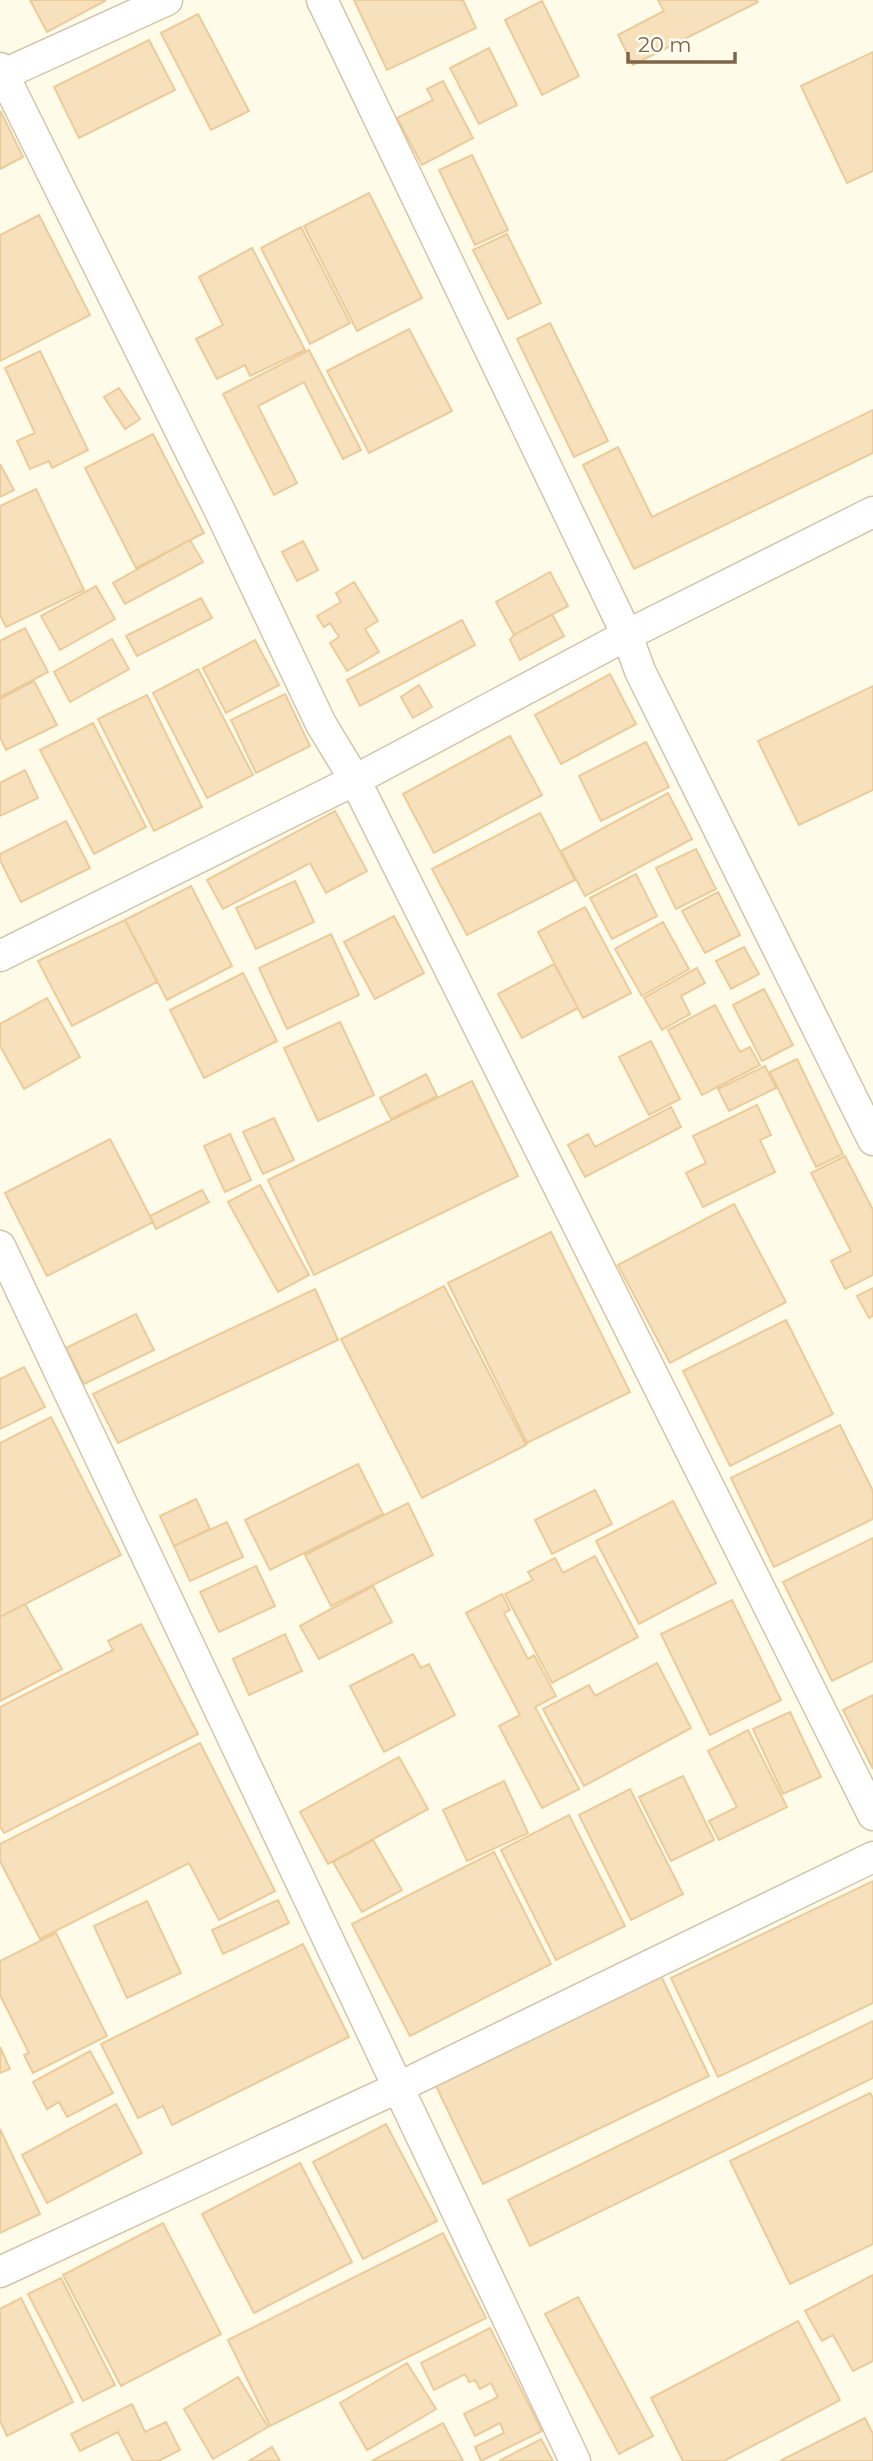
<svg xmlns="http://www.w3.org/2000/svg" width="873" height="2461" font-family="Montserrat,sans-serif">
<style>
.building{fill:#f7e0bc;stroke:#eccb9b;stroke-width:2}
.lines{fill:none;stroke-linecap:round;stroke-linejoin:round}
.street-casing{stroke:#d3c5ac;stroke-width:33}
.street{stroke:#fff;stroke-width:30}
</style>
<rect width="100%" height="100%" fill="#fefbe8"/>
<!-- building -->
<path class="building" d="M30,0H105V1L47,32Z
M354,0H463L476,28L387,70Z
M658,0H757L758,2L633,65L618,35L664,11Z
M542,1L579,76L542,95L505,20Z
M198,14L249,111L211,130L161,33Z
M149,40L175,90L79,138L54,87Z
M489,48L517,105L479,124L450,68Z
M873,52V171L847,183L801,86Z
M443,81L473,138L422,165L397,118L433,100L427,89Z
M1,112L23,157L0,169V113Z
M472,155L508,230L475,245L439,170Z
M369,193L422,298L357,331L304,226Z
M39,215L90,315L0,361V235Z
M301,227L350,323L310,344L261,248Z
M507,234L541,303L508,319L473,250Z
M252,248L305,350L250,376L245,365L217,379L196,339L223,325L199,277Z
M550,323L608,441L574,457L517,339Z
M409,329L452,411L369,453L327,371Z
M309,350L361,450L343,459L304,382L258,406L297,483L274,495L223,394Z
M40,351L88,450L52,468L49,461L30,469L17,441L35,433L5,368Z
M119,388L140,419L125,429L104,397Z
M873,410V453L634,569L583,465L618,447L652,517Z
M153,434L204,533L136,568L85,468Z
M0,464L14,490L0,497Z
M36,489L84,590L6,627L0,615V506Z
M190,540L203,562L125,604L113,583Z
M303,541L318,570L297,581L282,552Z
M550,572L568,606L514,635L496,602Z
M354,582L378,621L365,629L379,652L347,671L330,643L339,637L330,623L324,627L317,616L341,602L336,593Z
M96,586L115,619L60,650L41,616Z
M201,598L212,618L137,656L126,636Z
M552,614L564,636L520,660L510,640L514,635Z
M462,620L475,645L360,706L347,680Z
M25,628L48,672L0,697V641Z
M112,639L129,669L70,702L54,672Z
M255,640L279,685L226,713L203,668Z
M198,669L253,775L207,798L153,693Z
M610,674L636,724L561,764L535,715Z
M34,681L57,725L6,750L0,737V699Z
M419,685L432,707L413,718L401,697Z
M873,686V790L799,825L758,741Z
M285,694L310,746L256,773L231,720Z
M147,695L202,807L154,831L98,719Z
M93,723L146,827L94,854L40,750Z
M510,736L542,795L434,853L403,794Z
M646,742L669,787L601,821L579,776Z
M25,770L38,798L0,816V783Z
M668,793L692,839L585,896L561,851Z
M335,811L367,871L326,893L310,863L223,909L207,880Z
M540,813L575,880L467,935L432,869Z
M66,821L90,868L21,902L0,860V854Z
M696,849L716,889L676,909L656,868Z
M636,874L657,916L612,939L590,898Z
M295,881L314,922L256,949L236,908Z
M191,886L232,966L167,1000L125,920Z
M718,892L740,935L705,953L682,911Z
M585,907L631,993L583,1018L538,932Z
M394,916L424,973L375,999L344,942Z
M125,920L157,982L72,1026L38,961Z
M663,922L689,969L642,996L615,949Z
M331,934L359,995L287,1029L259,968Z
M744,947L759,974L731,989L716,961Z
M554,964L578,1008L522,1038L498,994Z
M697,968L705,983L681,996L690,1014L662,1030L644,998Z
M243,973L277,1041L204,1078L170,1010Z
M764,989L793,1045L762,1061L733,1005Z
M47,998L80,1057L24,1089L0,1046V1024Z
M715,1005L740,1052L750,1047L760,1065L702,1095L668,1030Z
M340,1022L374,1095L318,1121L284,1048Z
M651,1041L680,1099L649,1115L619,1057Z
M797,1059L843,1154L816,1167L770,1072Z
M765,1066L776,1088L729,1111L718,1089Z
M426,1074L437,1096L391,1119L380,1098Z
M472,1081L518,1176L314,1275L268,1180Z
M757,1105L771,1135L760,1140L775,1172L703,1207L686,1173L706,1163L693,1136Z
M671,1107L681,1127L585,1177L568,1145L588,1134L595,1147Z
M274,1118L294,1160L263,1174L243,1132Z
M230,1134L251,1180L225,1192L204,1146Z
M110,1139L153,1222L47,1276L5,1193Z
M845,1156L873,1210V1275L845,1289L831,1261L851,1251L811,1173Z
M260,1185L309,1275L278,1292L228,1202Z
M202,1190L209,1202L156,1229L150,1216Z
M734,1204L786,1302L670,1363L618,1265Z
M551,1232L630,1392L527,1443L448,1283Z
M444,1286L526,1445L422,1498L341,1339Z
M873,1288V1316L869,1318L857,1296Z
M315,1289L338,1340L118,1443L93,1394Z
M136,1314L154,1350L84,1384L66,1348Z
M786,1320L833,1414L730,1466L683,1371Z
M24,1367L45,1407L0,1429V1379Z
M51,1417L121,1555L0,1617V1443Z
M840,1425L873,1491V1519L774,1567L731,1478Z
M358,1464L383,1514L270,1570L245,1520Z
M595,1490L612,1524L552,1554L535,1520Z
M196,1499L210,1529L174,1546L160,1516Z
M673,1501L716,1583L639,1624L596,1541Z
M408,1503L433,1555L331,1606L305,1555Z
M227,1522L243,1557L190,1581L174,1546Z
M873,1538V1661L832,1681L783,1582Z
M595,1556L638,1637L552,1683L505,1594L533,1580L528,1572L555,1558L563,1573Z
M256,1566L275,1606L219,1632L200,1592Z
M373,1586L392,1622L319,1659L300,1626Z
M502,1594L510,1610L504,1613L528,1659L534,1655L556,1696L535,1707L579,1789L542,1808L499,1726L520,1715L466,1613Z
M732,1600L781,1700L710,1735L661,1634Z
M25,1604L62,1669L0,1701V1617Z
M141,1624L198,1734L4,1833L0,1826V1707L113,1650L108,1641Z
M285,1634L302,1671L249,1695L233,1659Z
M413,1654L421,1668L429,1664L455,1715L384,1752L350,1686Z
M657,1663L691,1728L584,1786L543,1709L589,1685L595,1696Z
M873,1695V1769L843,1710Z
M790,1712L821,1777L783,1794L753,1729Z
M748,1730L787,1807L719,1840L709,1821L737,1807L708,1751Z
M200,1743L275,1891L219,1920L189,1863L40,1939L0,1861V1844Z
M399,1757L428,1809L328,1864L300,1812Z
M683,1776L714,1840L671,1861L639,1797Z
M504,1781L528,1833L467,1861L443,1810Z
M630,1789L683,1894L631,1920L579,1815Z
M569,1815L625,1926L556,1960L501,1850Z
M373,1840L402,1890L362,1912L333,1862Z
M494,1852L551,1964L410,2036L352,1924Z
M873,1881V2003L718,2077L671,1978Z
M278,1900L289,1923L223,1954L212,1930Z
M147,1901L181,1973L127,1998L94,1926Z
M56,1933L107,2036L33,2073L24,2055L29,2053L0,1995V1961Z
M303,1944L349,2037L172,2125L163,2106L138,2118L101,2044Z
M661,1976L709,2076L483,2184L435,2084Z
M873,2021V2078L530,2246L508,2200Z
M0,2047L10,2069L0,2073Z
M90,2051L113,2093L67,2117L59,2102L47,2109L33,2082Z
M870,2093L873,2098V2244L790,2284L730,2161Z
M116,2104L142,2153L47,2203L22,2155Z
M386,2124L437,2221L363,2259L313,2162Z
M0,2129L40,2214L0,2233Z
M300,2163L352,2262L254,2313L202,2214Z
M163,2223L221,2334L121,2386L63,2275Z
M443,2233L486,2318L270,2426L228,2340Z
M873,2275V2361L853,2371L833,2335L822,2341L805,2311Z
M61,2278L115,2385L83,2401L28,2294Z
M578,2297L653,2436L619,2454L545,2314Z
M21,2298L73,2402L7,2436L0,2421V2309Z
M798,2321L840,2400L724,2461H683L651,2398Z
M490,2328L542,2431L481,2461L475,2447L504,2433L500,2423L475,2436L464,2414L498,2397L491,2383L480,2389L475,2380L469,2382L465,2374L434,2390L421,2363Z
M407,2363L436,2409L367,2450L340,2403Z
M238,2377L268,2427L213,2459L184,2409Z
M132,2404L145,2432L166,2422L180,2450L158,2461H133L118,2432L80,2451L71,2434Z
M865,2418L873,2434V2461H780Z
M443,2423L463,2461H372Z
M541,2439L553,2461H499Z
M272,2447L280,2461H249Z"/>
<g class="lines">
<!-- street casing -->
<g class="street-casing">
<path id="street" d="M322,0L627,635L640,671L873,1140
M0,68L218,507L321,724L355,780L873,1815
M0,76L167,0
M0,956L355,780L627,635L873,512
M0,1246L575,2461
M0,2272L397,2088L873,1857"/>
</g>
<!-- street -->
<use href="#street" class="street"/>
</g>
<!-- scale -->
<path d="M628 52v10h107v-10" fill="none" stroke="#7d6648" stroke-width="3.5"/>
<text x="638" y="52" font-size="21" fill="#7d6648" stroke="#fffcf1" stroke-width="5" paint-order="stroke">20 m</text>
</svg>
